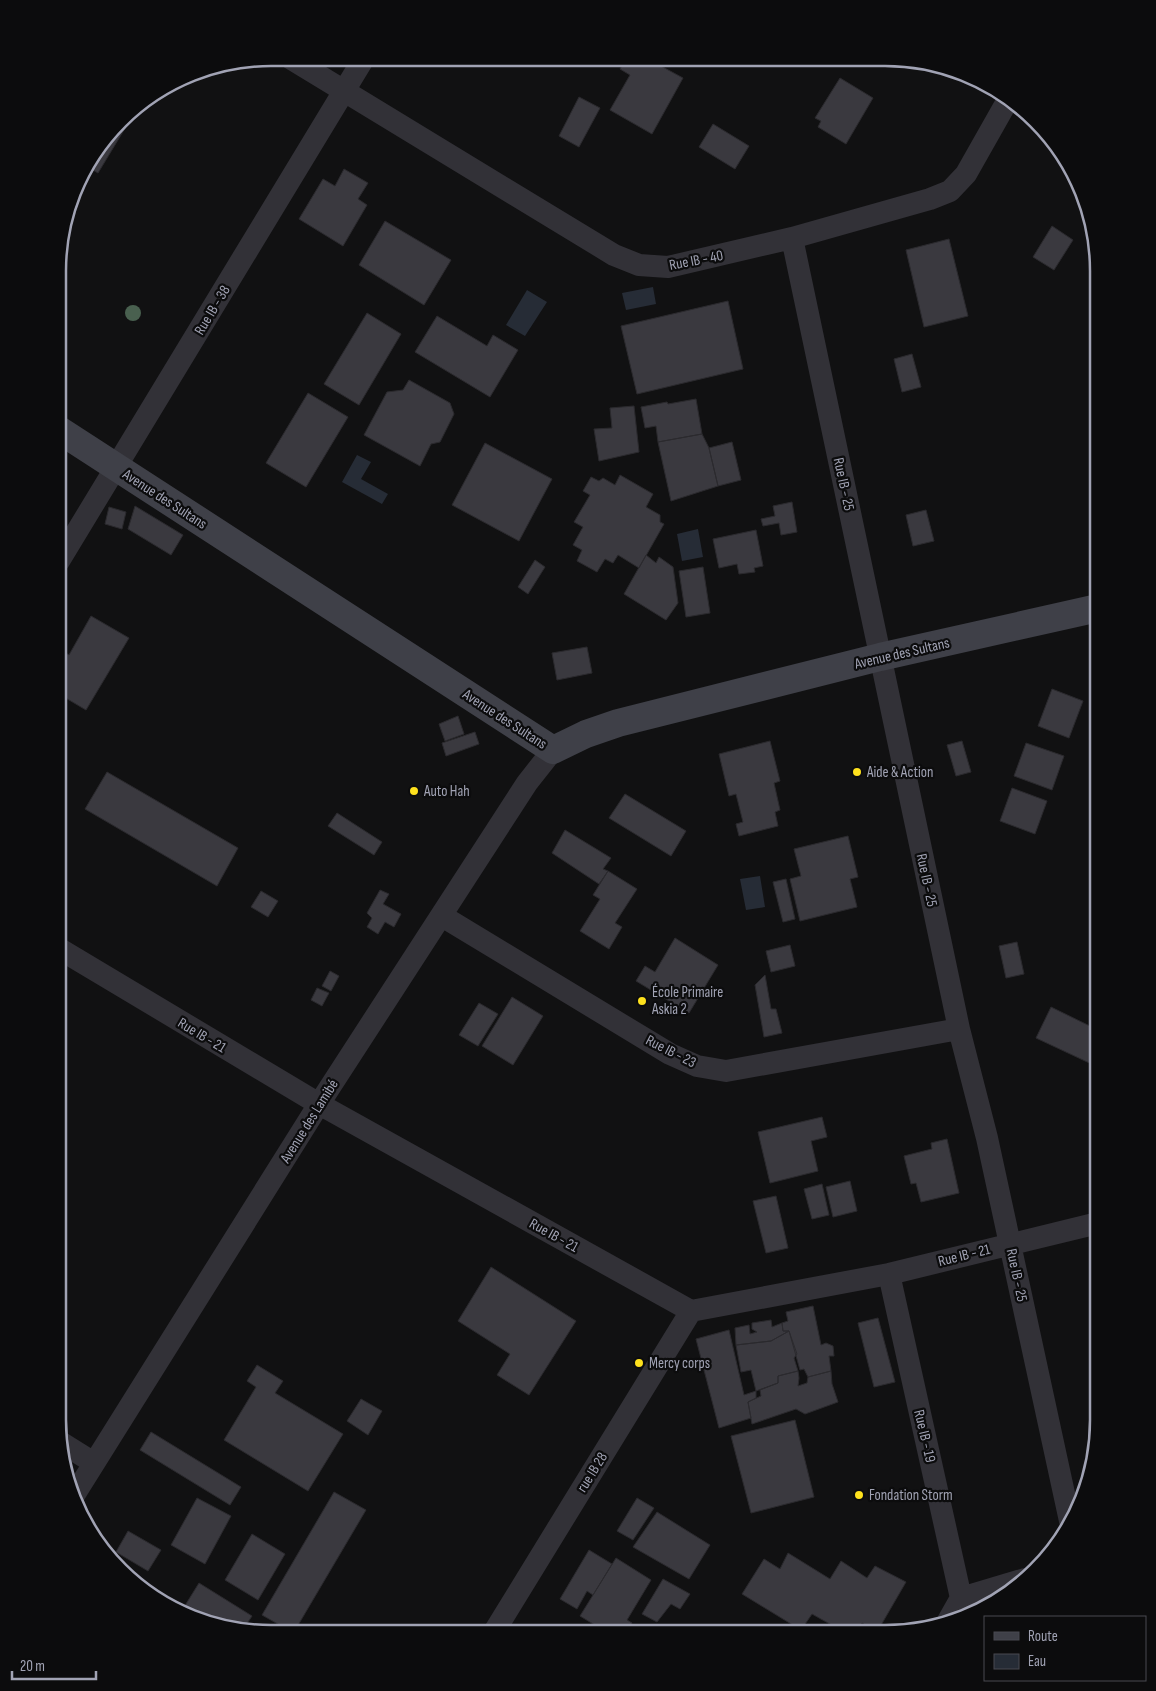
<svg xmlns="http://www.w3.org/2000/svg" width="1156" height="1691" font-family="'Sofia Sans Condensed',sans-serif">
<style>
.water{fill:#262c36}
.building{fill:#3a393f;stroke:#2b2a2e}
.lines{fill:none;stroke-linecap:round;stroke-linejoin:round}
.street{stroke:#323137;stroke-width:22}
.secondary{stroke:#3f4048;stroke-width:28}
.tree{fill:#49604f}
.poi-dot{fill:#fee11d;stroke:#0c0c0d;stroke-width:2}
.labels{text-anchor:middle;stroke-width:4.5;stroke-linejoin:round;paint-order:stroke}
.street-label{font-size:15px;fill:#a1a3b4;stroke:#0c0c0d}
.poi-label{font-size:15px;fill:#a1a3b4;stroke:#0c0c0d;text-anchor:start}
.rim{fill:none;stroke:#a1a3b4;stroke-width:2.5}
</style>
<rect width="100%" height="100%" fill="#111112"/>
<!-- water -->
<path class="water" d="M653,287L656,304L626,310L622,293Z
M527,290L547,302L525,336L506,325Z
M357,455L371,462L361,479L388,494L382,504L342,482Z
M698,529L703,557L682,561L677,534Z
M760,876L765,907L746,910L740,879Z"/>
<!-- building -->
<path class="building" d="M626,59H648L683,78L652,134L610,110L630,75L620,69Z
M840,78L873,98L846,144L818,127L821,121L815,118Z
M579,97L600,108L579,147L559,136Z
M121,122L127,125L98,173L86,166Z
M713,124L749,146L735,169L699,147Z
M344,169L368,183L358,199L367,205L343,246L299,219L323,179L335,186Z
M385,221L451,260L424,305L359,265Z
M1052,226L1073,240L1054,270L1033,257Z
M949,239L968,316L924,327L906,250Z
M728,301L743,369L637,394L621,326Z
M367,313L401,334L359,405L324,384Z
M437,316L487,346L493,335L518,350L490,397L415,352Z
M912,354L921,387L902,392L894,359Z
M409,380L450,403L454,414L440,442L431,444L420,466L364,435L387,392L403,390Z
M308,393L348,417L306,487L266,463Z
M696,399L702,434L658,442L656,426L645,428L641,407L667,402L668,404Z
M634,406L639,452L599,461L594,429L612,428L610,408Z
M702,434L709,448L718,486L671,501L658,442Z
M732,442L741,480L718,486L709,448Z
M485,443L552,479L519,541L452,505Z
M620,475L653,494L646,507L660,515V522L664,524L639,568L618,555L613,563L605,559L597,572L577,561L582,550L573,545L583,527L574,522L590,495L583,491L591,477L599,481L603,478L615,485Z
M792,502L797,532L781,535L779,523L763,526L761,519L775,516L773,506Z
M135,506L183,535L171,555L128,529Z
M109,507L126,512L122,529L105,524Z
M926,510L934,541L913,546L906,515Z
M756,530L763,566L754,568L755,572L739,574L737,564L719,568L713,539Z
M646,555L656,563L659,557L673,567L678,603L666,620L624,594Z
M535,560L545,567L528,594L518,587Z
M703,567L710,613L686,617L679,571Z
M91,616L129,638L86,710L59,694V649L69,655Z
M587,647L592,673L557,680L552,653Z
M1052,689L1083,701L1069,738L1038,726Z
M458,716L464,734L445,741L439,724Z
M475,732L479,744L446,756L442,743Z
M770,741L780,781L774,783L780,810L775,812L778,826L739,836L736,824L743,822L736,794L729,796L719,754Z
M962,741L971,772L956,776L947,745Z
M1026,743L1064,756L1052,790L1014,776Z
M107,772L238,848L217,886L85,809Z
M1012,788L1047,801L1035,834L1000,821Z
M625,794L686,831L671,856L609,818Z
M337,813L382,842L374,855L328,826Z
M565,830L611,858L603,869L608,871L599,884L552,853Z
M848,836L858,877L850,879L857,907L800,921L790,879L801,876L794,849Z
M608,871L637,889L615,923L622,927L609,949L580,931L600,899L593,895Z
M786,879L795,919L783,922L773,882Z
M380,890L389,894L383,904L401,914L394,927L385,922L378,934L367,927L372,918L367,913Z
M261,891L278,901L268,917L251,907Z
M675,938L718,965L689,1013L636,981L645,966L655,972Z
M1017,942L1024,974L1006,978L999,946Z
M790,945L795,966L771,972L766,951Z
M330,971L339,976L331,991L322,986Z
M765,975L771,1009H776L782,1033L764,1037L755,985Z
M317,988L329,993L322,1006L311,1000Z
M512,997L543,1016L513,1065L482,1046Z
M479,1003L498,1014L478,1046L459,1035Z
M1051,1007L1098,1030V1067L1036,1038Z
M822,1117L827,1137L811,1141L818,1171L770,1183L758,1132Z
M947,1139L959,1193L921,1202L916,1183L911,1184L904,1156L932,1149L931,1143Z
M850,1181L857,1211L833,1217L826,1187Z
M822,1184L829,1215L812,1219L804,1189Z
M776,1196L788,1248L766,1253L753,1201Z
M491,1267L576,1321L529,1395L497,1375L510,1354L458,1321Z
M813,1306L821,1345L826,1343L833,1346L834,1356H829L831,1371L808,1377L804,1369L800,1370L789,1331H783L782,1323L788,1321L786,1312Z
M878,1318L895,1382L874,1387L858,1323Z
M771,1320L772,1327L782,1323L783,1331H789L771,1341L736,1345L735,1328L749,1325L750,1334L757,1332L752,1329V1323Z
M729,1330L744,1395L756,1391V1398L748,1402L751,1418L719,1428L696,1339Z
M789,1331L797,1354L794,1358L798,1371L778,1376V1383L756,1391L751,1370L741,1372L736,1345L771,1341Z
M257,1365L283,1381L275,1393L343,1434L308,1491L224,1440L256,1387L247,1381Z
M798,1371L799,1378L798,1386L807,1383L808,1377L831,1371L832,1384L838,1402L805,1414L796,1409L752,1424L748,1402L761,1396L760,1390L778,1383V1376Z
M361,1399L382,1411L368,1435L347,1421Z
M795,1420L814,1497L751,1513L731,1436Z
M151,1432L241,1487L230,1505L140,1450Z
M334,1492L366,1510L294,1632H292L262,1615Z
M197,1498L231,1516L205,1564L171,1545Z
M637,1498L654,1508L633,1540L617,1531Z
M657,1512L710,1545L689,1579L633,1547Z
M128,1531L161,1550L148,1571L116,1552Z
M252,1534L285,1554L258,1600L225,1580Z
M589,1550L612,1564L593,1595L587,1591L577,1609L560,1599Z
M788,1553L830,1579L841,1561L867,1578L875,1566L906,1582L877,1632L862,1623L855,1633H846L812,1614L801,1630L742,1594L764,1559L780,1569Z
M616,1558L651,1580L627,1620L632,1623L626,1633H608L580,1616Z
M663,1579L690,1594L680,1609L671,1604L657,1622L642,1614Z
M199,1583L252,1616L242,1631L190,1617L181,1612Z"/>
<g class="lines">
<!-- street -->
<path class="street" d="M290,58L614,255L639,265L668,267L792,238L930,199L950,191L966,174L1009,98
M792,238L959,1029L987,1138L1070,1521
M59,561L364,58
M442,916L670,1054L697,1066L726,1071L959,1029
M58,948L319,1104L691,1311L889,1274L1098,1223
M889,1274L961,1598
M62,1443L94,1463
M73,1497L319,1104L527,783L553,750
M948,1621L961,1598L1025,1579
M494,1632L691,1311"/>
<!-- secondary -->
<path class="secondary" d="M59,430L553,750L586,734L618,723L880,657L1098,608"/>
</g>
<!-- trees -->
<circle class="tree" cx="133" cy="313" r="8"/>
<!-- markers -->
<g class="poi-dot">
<circle cx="857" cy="772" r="5"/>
<circle cx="414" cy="791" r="5"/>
<circle cx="642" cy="1001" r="5"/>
<circle cx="639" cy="1363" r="5"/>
<circle cx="859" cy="1495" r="5"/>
</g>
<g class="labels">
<!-- street labels -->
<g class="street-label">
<text transform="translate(696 260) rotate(-11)" y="5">Rue IB - 40</text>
<text transform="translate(212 310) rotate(-59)" y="5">Rue IB - 38</text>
<text transform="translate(844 484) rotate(78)" y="5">Rue IB - 25</text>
<text transform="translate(165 499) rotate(33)" y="5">Avenue des Sultans</text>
<text transform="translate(902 653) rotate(-13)" y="5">Avenue des Sultans</text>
<text transform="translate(505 719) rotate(33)" y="5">Avenue des Sultans</text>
<text transform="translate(927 880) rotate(78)" y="5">Rue IB - 25</text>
<text transform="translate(202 1035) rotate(31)" y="5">Rue IB - 21</text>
<text transform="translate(671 1051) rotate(27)" y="5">Rue IB - 23</text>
<text transform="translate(309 1121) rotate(-58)" y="5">Avenue des Lamibé</text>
<text transform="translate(554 1235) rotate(29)" y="5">Rue IB - 21</text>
<text transform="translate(964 1255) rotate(-14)" y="5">Rue IB - 21</text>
<text transform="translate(1017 1275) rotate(78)" y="5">Rue IB - 25</text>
<text transform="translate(925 1436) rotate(77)" y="5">Rue IB - 19</text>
<text transform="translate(592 1472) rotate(-58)" y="5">rue IB 28</text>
</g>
<!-- poi labels -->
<g class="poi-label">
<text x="867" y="777">Aide &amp; Action</text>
<text x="424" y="796">Auto Hah</text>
<text x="652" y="997">École Primaire<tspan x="652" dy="17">Askia 2</tspan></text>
<text x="649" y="1368">Mercy corps</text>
<text x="869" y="1500">Fondation Storm</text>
</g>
</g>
<!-- crop -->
<path d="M0 0H1156V1691H0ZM271 66H885A205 205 0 0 1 1090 271V1420A205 205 0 0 1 885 1625H271A205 205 0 0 1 66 1420V271A205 205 0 0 1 271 66Z" fill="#0c0c0d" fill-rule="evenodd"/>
<path class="rim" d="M271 66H885A205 205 0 0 1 1090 271V1420A205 205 0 0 1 885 1625H271A205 205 0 0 1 66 1420V271A205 205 0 0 1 271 66Z"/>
<!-- legend -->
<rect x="984" y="1616" width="162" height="65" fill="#0c0c0d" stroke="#484850"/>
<rect x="994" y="1632" width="25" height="8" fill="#3f4048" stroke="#484850"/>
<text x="1028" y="1641" font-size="15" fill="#a1a3b4">Route</text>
<rect x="994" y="1654" width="25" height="15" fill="#262c36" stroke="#484850"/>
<text x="1028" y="1666" font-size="15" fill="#a1a3b4">Eau</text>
<!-- scale -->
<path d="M12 1671v8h84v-8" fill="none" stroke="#a1a3b4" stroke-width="2.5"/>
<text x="20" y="1671" font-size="15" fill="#a1a3b4" stroke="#0c0c0d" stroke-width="4" paint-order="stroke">20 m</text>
</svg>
